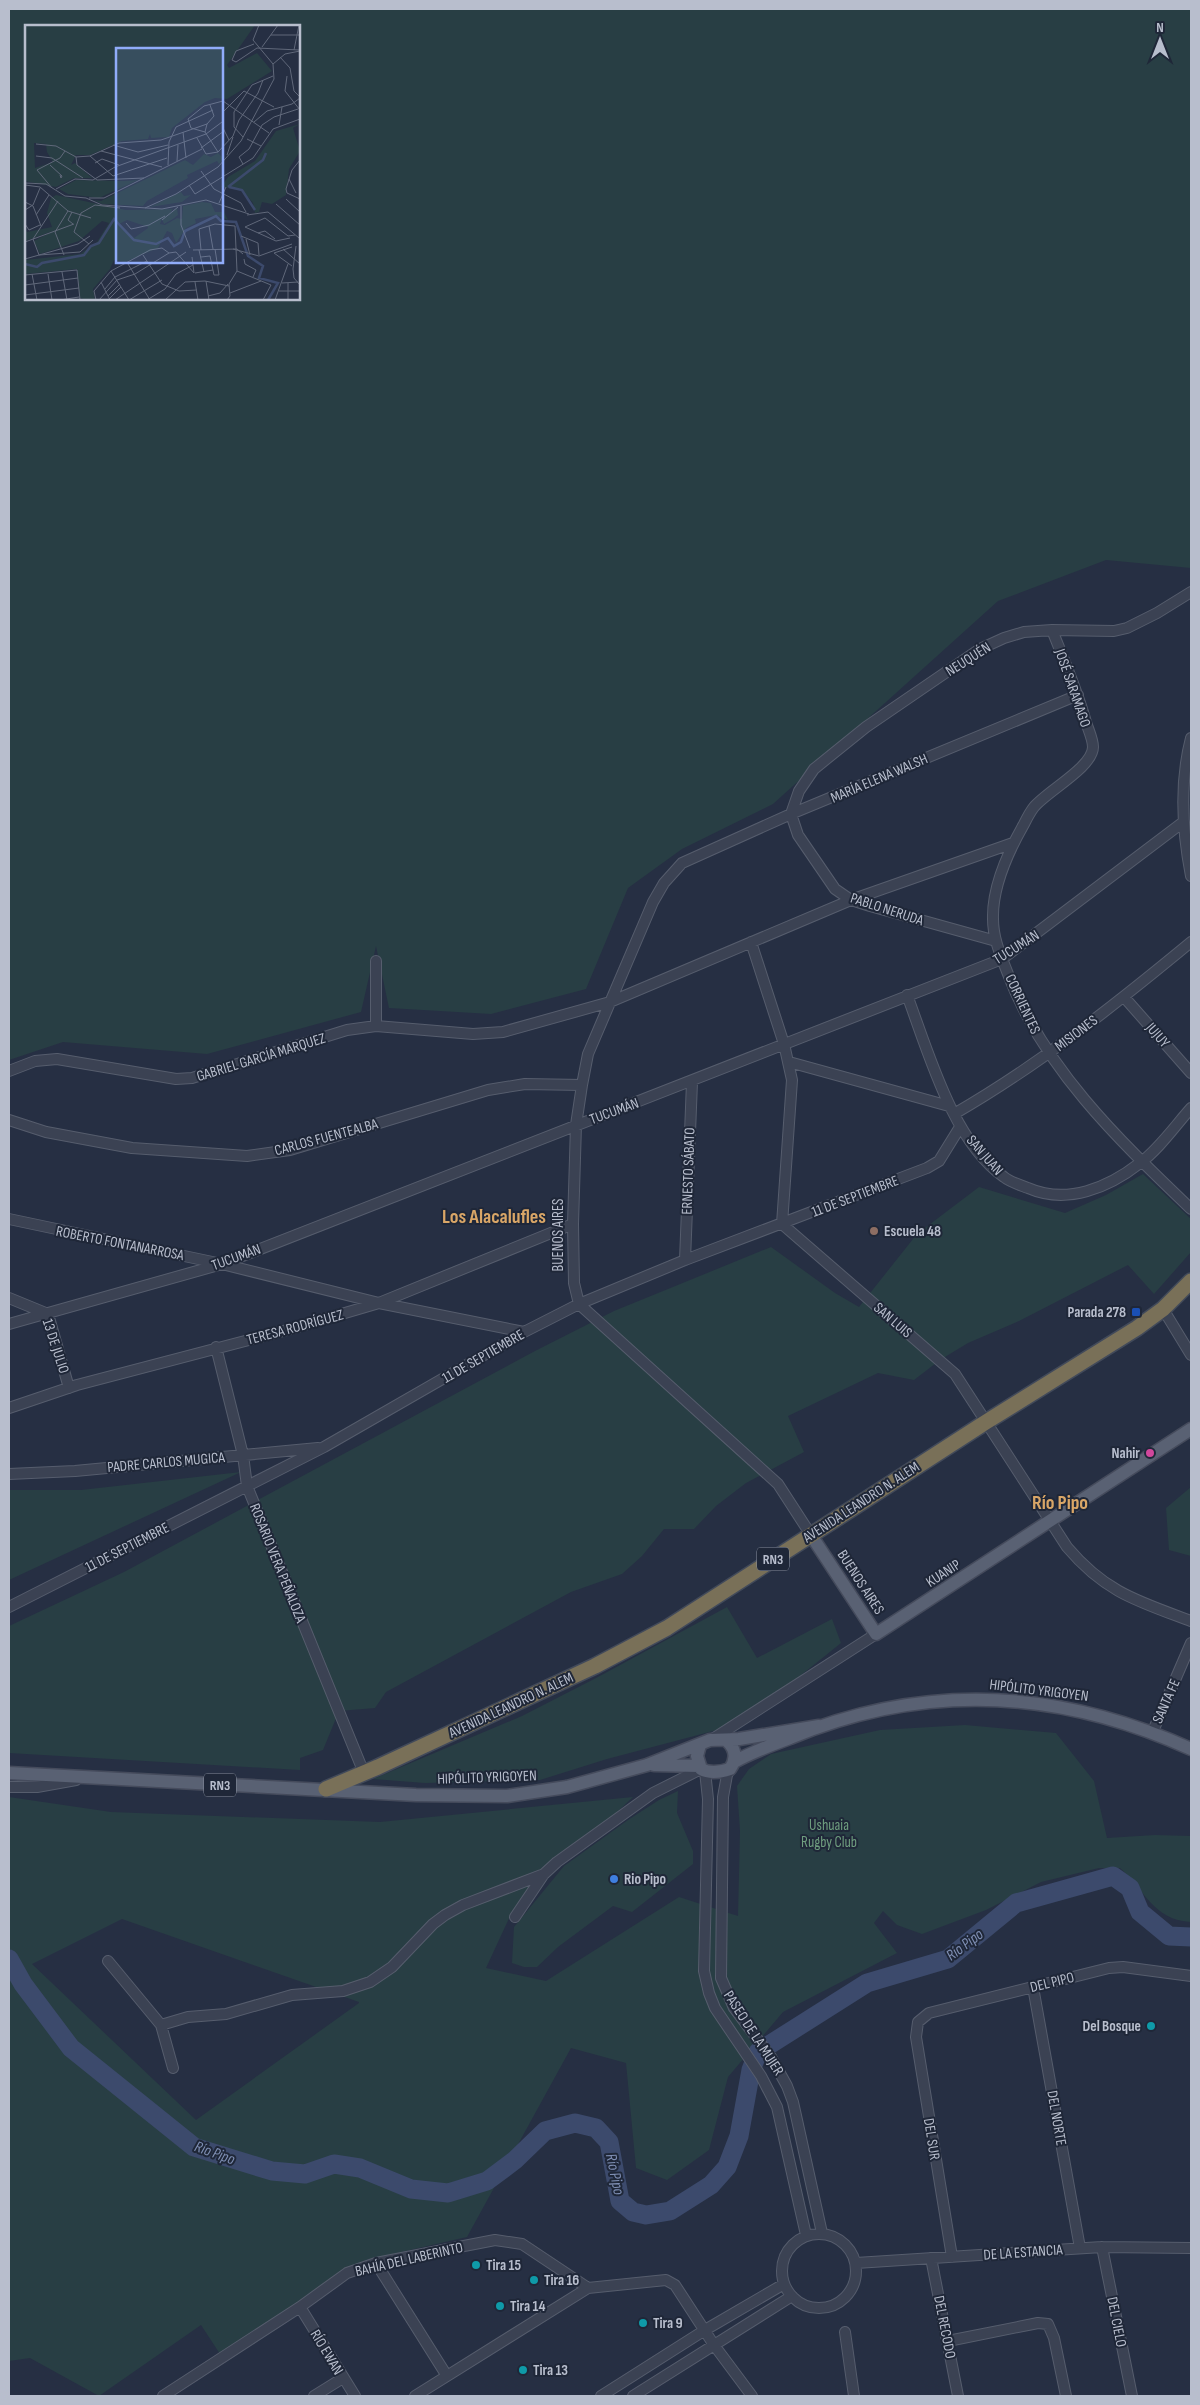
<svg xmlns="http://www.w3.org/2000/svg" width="1200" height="2405" font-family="'Sofia Sans Condensed',sans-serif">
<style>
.green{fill:#283e44;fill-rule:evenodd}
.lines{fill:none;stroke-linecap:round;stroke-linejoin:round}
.river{stroke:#3c4a6c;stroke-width:19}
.minor-casing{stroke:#565d6d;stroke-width:12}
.major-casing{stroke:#454b5c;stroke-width:15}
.highway-casing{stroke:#424a5a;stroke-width:18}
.minor{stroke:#3b4253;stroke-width:10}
.major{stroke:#596173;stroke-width:12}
.highway{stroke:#797058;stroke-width:15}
.education-dot{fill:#8d6e63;stroke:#1f2738;stroke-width:2}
.transit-dot{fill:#1a4fb4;stroke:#1f2738;stroke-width:2}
.hotel-dot{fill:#d1479c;stroke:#1f2738;stroke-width:2}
.shop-dot{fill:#3f7fe0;stroke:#1f2738;stroke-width:2}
.culture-dot{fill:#0f9aa8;stroke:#1f2738;stroke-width:2}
.labels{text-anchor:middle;stroke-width:4;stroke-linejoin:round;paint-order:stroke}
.shield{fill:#1f2738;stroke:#8a91a0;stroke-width:1}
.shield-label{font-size:14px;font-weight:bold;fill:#b8becd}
.street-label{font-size:15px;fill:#b8becd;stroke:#1f2738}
.poi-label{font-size:15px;font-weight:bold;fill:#b8becd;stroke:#1f2738;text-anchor:start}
.park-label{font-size:15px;fill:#6f9e7f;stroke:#1f2738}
.water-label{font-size:16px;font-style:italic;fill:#7f8fb4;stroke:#1f2738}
.district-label{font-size:20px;font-weight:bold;fill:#d9a667;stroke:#1f2738}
.inset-river{fill:none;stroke:#3c4a6c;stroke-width:2.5}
.inset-road{fill:none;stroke:#60687a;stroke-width:1}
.view{fill:#90acfa;fill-opacity:0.15;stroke:#90acfa;stroke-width:2.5}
.inset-edge{fill:none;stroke:#b8becd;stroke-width:2.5}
</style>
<rect width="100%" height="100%" fill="#262f43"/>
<!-- green -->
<path class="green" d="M9,9H1191V568L1106,560L998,601L773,804L682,849L628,888L586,989L491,1014L389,1008L376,946L361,1012L207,1054L63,1042L9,1060ZM26,26H299V299H26Z
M1143,1174L1191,1219V1252L1154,1294L1128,1265L1019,1321L968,1343L940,1360L914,1380L878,1373L788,1416L804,1452L746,1483L716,1506L694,1529H664L642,1556L622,1574L571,1592L386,1692L375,1708L339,1711L323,1750L300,1758V1770L9,1753V1626L124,1572L535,1351L614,1311L771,1247L835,1293L859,1307L917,1234L979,1187L1065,1213L1106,1195Z
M241,1472L9,1580V1490H81Z
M1191,1487V1556L1169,1550L1166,1508Z
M727,1607L757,1658L832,1619L841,1643L759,1709L736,1725L607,1759L540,1780L425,1783L373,1779L522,1716L598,1677Z
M965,1725L1056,1733L1094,1781L1107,1838L1155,1835L1191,1836V1922C1153,1920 1145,1890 1120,1868H1099L1041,1882L986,1910L922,1934L897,1925L883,1911L874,1923L897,1953L783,2012L728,2077L709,2150L667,2180L636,2168L626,2063L571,2048L467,2237L366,2260L345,2271L220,2354L201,2325L99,2396L30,2358L9,2361V1797L111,1812L380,1822L633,1797L511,1914L486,1968L546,1981L679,1897L738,1916L740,1831L737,1786L749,1769L771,1754L880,1730ZM122,1919L359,2002V2003L196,2120L32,1964Z
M678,1791L677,1813L693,1851V1864L632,1912L613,1906L558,1947L537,1967H524L512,1963L514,1927L564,1866L628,1820L659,1800Z"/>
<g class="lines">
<!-- river -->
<path class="river" d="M9,1959L23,1984L71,2048L194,2147L272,2171L305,2174L334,2164L360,2168L411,2189L448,2193L487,2181L515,2160L545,2131L575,2123L596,2128L609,2142L620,2201L633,2212L646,2215L670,2211L711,2185L727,2167L739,2136L751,2070L758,2052L867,1983L948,1959L1016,1903L1113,1876L1130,1888L1140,1912L1169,1936L1191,1937"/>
<!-- minor casing -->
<g class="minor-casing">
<path id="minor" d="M1052,630C1064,660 1077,690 1086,722C1088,729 1093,739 1093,747C1093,767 1047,791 1034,807C1030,812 1027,818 1024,824C1008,852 992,886 993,919C993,939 1001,956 1008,974C1044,1069 1119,1140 1191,1209
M1191,738C1179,784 1182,830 1191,876
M996,941L870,906L851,900L835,889L798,835L791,814L799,791L814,769L866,727L980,649L1004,638L1024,632L1052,630L1114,631L1127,628L1157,613L1191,592
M751,942L784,1044L792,1080L782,1224L955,1374L1067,1547C1105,1592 1137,1601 1191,1621
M376,961V1026
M907,995C928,1051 953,1142 1004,1177C1010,1182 1020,1185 1028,1188C1067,1205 1108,1188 1140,1163C1159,1149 1175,1126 1191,1108
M1124,997L1191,1073
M789,1062L949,1106
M9,1071L35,1061L57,1059L176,1079L192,1078L347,1030L376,1026L473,1034L503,1032L610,1002L851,900L1013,843
M954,1114C1039,1065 1116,1004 1191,942
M9,1120L46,1132L132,1148L247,1156L290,1150L488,1090L525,1084L582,1085
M9,1219L222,1264L379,1303L524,1332
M685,1260L692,1082
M9,1298L48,1314L69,1388
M1163,1309L1191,1355
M9,1324L222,1264L1002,959L1182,823
M216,1347L243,1455L247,1486L364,1773
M9,1408L77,1385L287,1330L379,1303L573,1224
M9,1474L75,1471L318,1448
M811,1535L778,1484L579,1304L574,1283L573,1224L576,1125L582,1085L588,1054L653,902L664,883L682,863L791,814L1078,695
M9,1607L324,1447L524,1332L579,1304L685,1260L927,1168L939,1161L960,1127
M1153,1731L1191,1643
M711,1740L876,1634
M730,1769L727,1775L723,1797L721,1978L734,2008L771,2057L787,2086L793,2102L822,2233
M705,1771L708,1799L704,1971L709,1993L715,2008L761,2076L777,2107L806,2235
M9,1787H37L76,1780
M515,1917L544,1874L557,1862L653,1793L701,1769
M108,1961L161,2025L188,2017L226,2014L292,1995L343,1991L370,1982L392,1967L433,1924L445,1915L463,1905L544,1874
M1033,1987L1080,2248
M161,2025L173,2068
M782 2271a37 37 0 1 1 74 0a37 37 0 1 1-74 0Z
M1102,2247L1132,2396
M952,2257L916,2037L918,2022L929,2013L1109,1968L1123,1967L1191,1976
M931,2258L958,2396
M376,2263L447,2376
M856,2263L1102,2247L1191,2248
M300,2307L355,2396
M845,2332L854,2396
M948,2341L1038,2323L1048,2324L1054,2338L1066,2396
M163,2396L300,2307L347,2273L376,2263L495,2240L522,2244L588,2288
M314,2396L343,2378
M415,2396L588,2288L666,2280L675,2285L714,2345L752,2396
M601,2396L705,2330L784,2284
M633,2396L792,2296"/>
</g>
<!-- major casing -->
<g class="major-casing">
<path id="major" d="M811,1535L876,1634L1191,1429
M700,1745L697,1756L701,1769C710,1774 721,1772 730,1769C737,1759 736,1749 727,1741
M734,1762C752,1752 771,1745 790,1738C925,1682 1059,1689 1191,1749
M654,1765L699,1766
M9,1773L416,1795L507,1796L567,1787L647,1765L710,1740L739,1739L819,1726"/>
</g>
<!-- highway casing -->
<g class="highway-casing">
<path id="highway" d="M326,1789L378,1767L595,1666L667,1628L986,1422L1137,1328L1163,1309L1191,1281"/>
</g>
<!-- minor -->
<use href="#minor" class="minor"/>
<!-- major -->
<use href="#major" class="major"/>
<!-- highway -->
<use href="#highway" class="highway"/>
</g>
<!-- markers -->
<circle class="education-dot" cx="874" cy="1231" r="5"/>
<rect class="transit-dot" x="1131" y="1307" width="10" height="10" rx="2.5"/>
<circle class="hotel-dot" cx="1150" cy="1453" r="5"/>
<circle class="shop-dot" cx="614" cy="1879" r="5"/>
<g class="culture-dot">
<circle cx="1151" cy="2026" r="5"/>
<circle cx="476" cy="2265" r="5"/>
<circle cx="534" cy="2280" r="5"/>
<circle cx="500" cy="2306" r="5"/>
<circle cx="643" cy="2323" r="5"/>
<circle cx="523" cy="2370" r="5"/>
</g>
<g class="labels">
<!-- shield labels -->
<g class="shield">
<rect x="757" y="1547.5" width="32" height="23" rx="4"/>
<rect x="204" y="1773.5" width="32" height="23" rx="4"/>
</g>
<g class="shield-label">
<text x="773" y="1564">RN3</text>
<text x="220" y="1790">RN3</text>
</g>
<!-- street labels -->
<g class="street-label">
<text transform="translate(968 659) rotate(-32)" y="5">NEUQUÉN</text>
<text transform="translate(1073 688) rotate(71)" y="5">JOSÉ SARAMAGO</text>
<text transform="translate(879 778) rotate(-23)" y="5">MARÍA ELENA WALSH</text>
<text transform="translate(887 909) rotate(18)" y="5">PABLO NERUDA</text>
<text transform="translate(1016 947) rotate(-32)" y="5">TUCUMÁN</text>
<text transform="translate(1023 1004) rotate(65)" y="5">CORRIENTES</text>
<text transform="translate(1076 1033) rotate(-37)" y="5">MISIONES</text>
<text transform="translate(1158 1035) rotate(49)" y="5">JUJUY</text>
<text transform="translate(261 1057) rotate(-17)" y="5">GABRIEL GARCÍA MARQUEZ</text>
<text transform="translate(614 1111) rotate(-20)" y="5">TUCUMÁN</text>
<text transform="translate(326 1137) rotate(-15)" y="5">CARLOS FUENTEALBA</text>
<text transform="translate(985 1155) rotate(49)" y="5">SAN JUAN</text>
<text transform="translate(688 1171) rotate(-88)" y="5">ERNESTO SÁBATO</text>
<text transform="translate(855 1196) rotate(-21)" y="5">11 DE SEPTIEMBRE</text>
<text transform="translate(558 1235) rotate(-90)" y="5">BUENOS AIRES</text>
<text transform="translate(120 1243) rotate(11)" y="5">ROBERTO FONTANARROSA</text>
<text transform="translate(236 1257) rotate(-20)" y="5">TUCUMÁN</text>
<text transform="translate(893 1320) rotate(41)" y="5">SAN LUIS</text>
<text transform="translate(295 1327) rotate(-15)" y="5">TERESA RODRÍGUEZ</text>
<text transform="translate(56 1346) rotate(72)" y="5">13 DE JULIO</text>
<text transform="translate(483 1356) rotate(-30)" y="5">11 DE SEPTIEMBRE</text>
<text transform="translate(166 1462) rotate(-5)" y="5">PADRE CARLOS MUGICA</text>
<text transform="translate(861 1502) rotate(-33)" y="5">AVENIDA LEANDRO N. ALEM</text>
<text transform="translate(127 1547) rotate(-27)" y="5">11 DE SEPTIEMBRE</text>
<text transform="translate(278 1563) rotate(68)" y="5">ROSARIO VERA PEÑALOZA</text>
<text transform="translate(943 1573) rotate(-33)" y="5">KUANIP</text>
<text transform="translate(861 1582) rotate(57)" y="5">BUENOS AIRES</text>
<text transform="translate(1039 1690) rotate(7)" y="5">HIPÓLITO YRIGOYEN</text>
<text transform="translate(1166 1701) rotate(-66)" y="5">SANTA FE</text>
<text transform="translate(511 1705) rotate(-25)" y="5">AVENIDA LEANDRO N. ALEM</text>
<text transform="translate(487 1777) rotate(-2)" y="5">HIPÓLITO YRIGOYEN</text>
<text transform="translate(1052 1982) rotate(-14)" y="5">DEL PIPO</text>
<text transform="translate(754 2033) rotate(57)" y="5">PASEO DE LA MUJER</text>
<text transform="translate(1057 2118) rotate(80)" y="5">DEL NORTE</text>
<text transform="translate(932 2139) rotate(81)" y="5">DEL SUR</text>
<text transform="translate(1023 2252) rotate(-4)" y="5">DE LA ESTANCIA</text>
<text transform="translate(409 2259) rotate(-13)" y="5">BAHÍA DEL LABERINTO</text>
<text transform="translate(1117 2322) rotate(79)" y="5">DEL CIELO</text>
<text transform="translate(945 2327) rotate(79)" y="5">DEL RECODO</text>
<text transform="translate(327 2352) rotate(59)" y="5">RÍO EWAN</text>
</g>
<!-- poi labels -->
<g class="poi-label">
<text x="884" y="1236">Escuela 48</text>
<text x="1126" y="1317" text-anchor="end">Parada 278</text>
<text x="1140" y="1458" text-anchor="end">Nahir</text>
<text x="624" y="1884">Rio Pipo</text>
<text x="1141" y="2031" text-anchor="end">Del Bosque</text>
<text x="486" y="2270">Tira 15</text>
<text x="544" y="2285">Tira 16</text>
<text x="510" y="2311">Tira 14</text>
<text x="653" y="2328">Tira 9</text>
<text x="533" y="2375">Tira 13</text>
</g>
<!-- park labels -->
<g class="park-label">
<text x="829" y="1830">Ushuaia<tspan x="829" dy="17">Rugby Club</tspan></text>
</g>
<!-- water labels -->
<g class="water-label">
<text transform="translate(964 1944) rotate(-37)" y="6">Río Pipo</text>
<text transform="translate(215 2152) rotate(20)" y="6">Río Pipo</text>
<text transform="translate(616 2174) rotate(78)" y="6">Río Pipo</text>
</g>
<!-- district labels -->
<g class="district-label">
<text x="494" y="1223">Los Alacalufles</text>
<text x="1060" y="1509">Río Pipo</text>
</g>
</g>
<!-- overview -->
<g transform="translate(25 25)">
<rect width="275" height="275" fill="#262f43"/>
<path d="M0,0H230L202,40L204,43L232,28L247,46L202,74L190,73L180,77L147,103L144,112L126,113L125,109L123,114L97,116L65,130H51L46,140L50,138L67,153H49L31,162L0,156ZM9,118L21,119L22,127L28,137L10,143ZM275,99L268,103L275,126L264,144L261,170L247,179L237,177L234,187L230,188L228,178L217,165L196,162L203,152L230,136L251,106ZM193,128L199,134L194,139L192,136L162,150L163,153L122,176L118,181L77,179L69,175L76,176L160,135L168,140L179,129L186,132ZM51,155L98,156L113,155L74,173L43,169L34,164ZM156,167L159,171L166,170L157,177L125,182ZM31,170L101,185L148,184L145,188L152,183L153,190L148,194L139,199L137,194L135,199L140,200L152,193L157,194L158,181L177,177L186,178L190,187H199L203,195L191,190L170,194L171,198L161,203L151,218L147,208L142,206L133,223L100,237L89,235L85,244L68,264L70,275H63L55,273L52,244L0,249V235L55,229L72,217L84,198L77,196L54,216L15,229L9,216L28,206L0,216V204L2,207L27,202L22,188L26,173ZM102,195L123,202V203L109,213L94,199Z" fill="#283e44" fill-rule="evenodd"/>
<path class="inset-river" d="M203,162L238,135L241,128M204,162L217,165L230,185M0,239L12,242L17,238L59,230L66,221L74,218L89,194L109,215L131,219L143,213L149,221L156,217L160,206L191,191L196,196L211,197L223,231L238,241L234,253L253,258L243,275"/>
<path class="inset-road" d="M246,10H275M229,19L211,26L207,35L211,37L232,23L274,25M237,22L253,0M269,25L274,0M255,32L265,43L269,66L275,72M248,39L260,29L275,26M262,51L260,66L275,85M185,80L189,91L182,99L180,107L193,127M229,97L242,86L267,79L275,73M254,100L257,82M158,107L161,133M180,107L166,103L163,94L179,81L198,76L244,108M218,112L209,102V87L227,60L248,51M172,113L181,129L193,127L208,111L214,95L233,68L238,55M222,114L236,121M204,115L198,103V87L219,66L249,82M11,119L31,121L51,132L65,131L94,118L136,115L182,99M88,120L113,127L143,120M176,123L199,106M76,126L137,142M202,130L208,112M11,131L27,133L58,153M65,131L88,151L142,133M51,132L52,140L72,155L119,153M275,135L267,145L261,164L262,168L275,174M152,136L153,120M70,138L77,134L94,140M218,139L214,132L224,124L237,100L249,92L273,84M25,140L37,151L36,153L35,150M143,140L144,117L151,102L188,85M176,146L189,164L216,178L221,187M264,154L271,168M0,158L21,159L40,171L61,173L77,180L137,184L181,175L224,189M0,160L15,162L43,186L66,193M164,160L170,169L228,133L248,104L275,94M27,163L12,145L35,133L40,126M31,164L50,154L68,155L90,142L181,109L197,97M64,173H79L177,124M261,174L275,187M0,177L8,181L16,201M194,178L201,162M251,179L275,200M156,181V200L165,223M120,183L151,169L193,142L216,116L249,54L248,39L228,15L234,0M0,185L8,180L15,163M47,187L43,195L48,199M11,190L24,170M222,190L243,187L274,213M137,195L153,182M101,198L106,204L111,203L124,200L140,191M0,199L4,205L15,200M184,201L188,224M220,202L240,193L263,211L270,210M220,202L251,216L265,213M233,208L240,206L250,214M216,211L233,218L234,230M8,214L33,176M8,214L14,230M221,214L225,230M0,217L49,199M64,219L49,207L56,188L70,180L95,183M271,221L268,244L269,253L275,260M208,224L234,231L267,219M258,224L275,239M168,225L212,224L218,229M174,225L179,247M176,225L174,204L190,199L210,201M14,230L55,227L68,215M39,230L30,207L43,186M118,230L137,259L154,266L172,265M167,232L169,248M176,232L185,231L189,250H194L190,224M0,234L53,219L65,211M219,234L220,239L231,245L228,252M103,239L125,275M267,241L249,228L267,222M86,246L104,275M212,246L246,260L238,275M37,247L42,275M170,248L188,245M7,249L12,275M23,249L27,275M0,250L52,245L55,275M181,256L184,275M76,257L85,275M170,257L173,275M257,258L273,257M0,260L53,253M80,264L90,252L122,236M254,266H275M205,268L236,256M0,270L54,263M83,271L95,259M183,271L195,268L203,259M84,274L96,262M35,275L54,272M71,275L69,266L86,246L125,225L137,223L144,228M74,275L92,255L110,249L144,228L151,227L169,248M90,275L161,227M104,275L137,255M122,275L140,264L151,249L168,240M140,275L160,257L180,256L204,261M202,275L205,271L204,259L212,246L210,201M250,275L263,239M263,275V258"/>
<path class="view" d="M91,23H198V238H91Z"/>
<rect width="275" height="275" class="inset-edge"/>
</g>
<!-- border -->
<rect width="1200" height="2405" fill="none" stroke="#b8becd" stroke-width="20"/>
<!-- north arrow -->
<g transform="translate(1160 40)" stroke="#1f2738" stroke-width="4" paint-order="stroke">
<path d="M0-4L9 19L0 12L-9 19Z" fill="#b8becd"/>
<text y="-8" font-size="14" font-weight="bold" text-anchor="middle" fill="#b8becd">N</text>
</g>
</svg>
